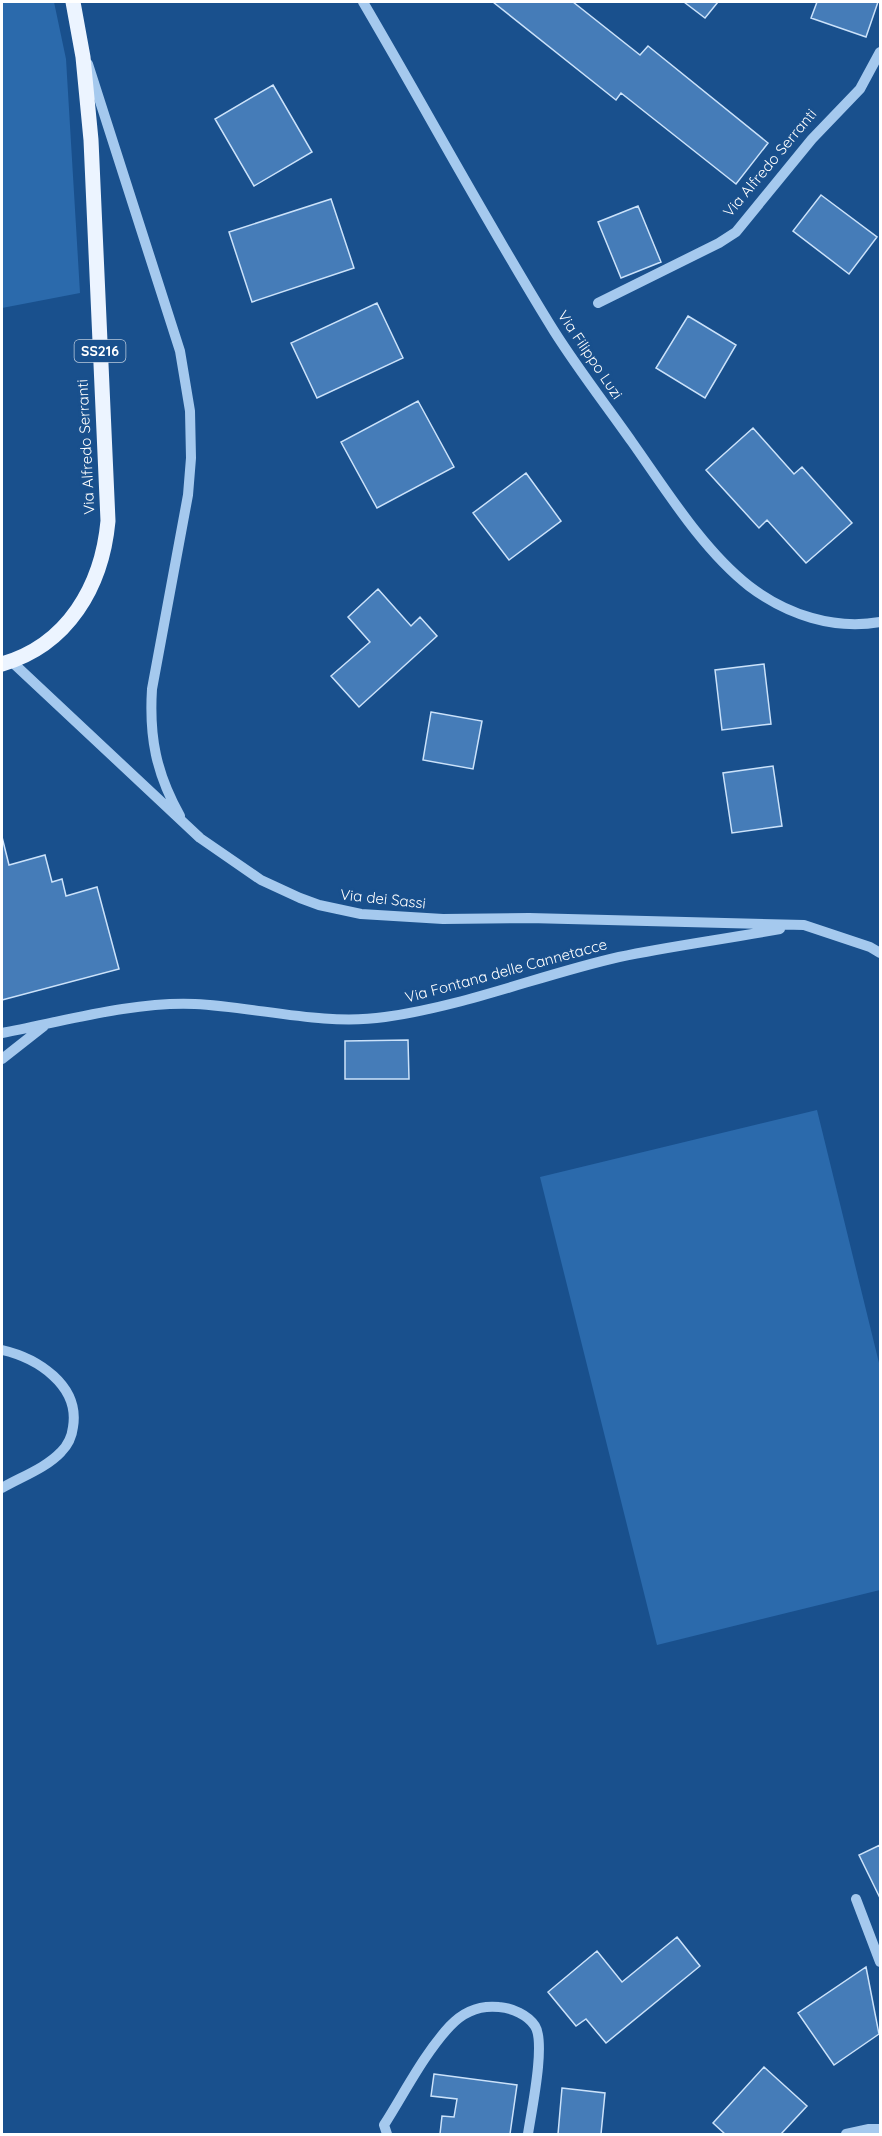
<svg xmlns="http://www.w3.org/2000/svg" width="882" height="2136" font-family="Quicksand,sans-serif">
<style>
.green{fill:#2b6aac}
.building{fill:#457cb8;stroke:#cbe2fa;stroke-width:1.5}
.lines{fill:none;stroke-linecap:round;stroke-linejoin:round}
.minor{stroke:#a5c9ee;stroke-width:10}
.major{stroke:#ecf4ff;stroke-width:15}
.labels{text-anchor:middle;stroke-width:6;stroke-linejoin:round;paint-order:stroke}
.shield{fill:#19508d;stroke:#bacadd;stroke-width:1.5}
.shield-label{font-size:14px;font-weight:bold;fill:#fff}
.street-label{font-size:15px;fill:#fff;stroke:#19508d}
</style>
<rect width="100%" height="100%" fill="#19508d"/>
<!-- green -->
<path class="green" d="M2,2H54L66,59L80,293L2,308Z
M817,1110L880,1367V1590L657,1645L540,1177Z"/>
<!-- building -->
<path class="building" d="M493,2H573L640,55L648,46L768,143L736,184L621,93L616,100Z
M684,2H718L705,18Z
M817,2H878L866,37L811,18Z
M273,85L312,152L254,186L215,119Z
M821,195L877,237L849,274L793,231Z
M331,199L354,268L252,302L229,232Z
M638,206L661,262L621,278L598,222Z
M377,303L403,358L317,398L291,343Z
M688,316L736,345L705,398L656,368Z
M418,401L454,467L377,508L341,442Z
M753,428L794,474L802,467L852,523L806,563L767,520L759,528L706,470Z
M526,473L561,521L509,560L473,513Z
M378,589L411,626L420,617L437,636L359,707L331,676L370,642L348,617Z
M764,664L771,724L722,730L715,670Z
M431,712L482,721L473,769L423,760Z
M773,766L782,826L732,833L723,773Z
M2,837L9,865L45,855L52,882L62,879L66,896L97,887L119,969L2,1000Z
M408,1040L409,1079H345V1041Z
M880,1845V1898L859,1855Z
M677,1937L700,1966L606,2043L586,2019L576,2026L548,1992L597,1951L622,1982Z
M866,1967L879,2034L834,2065L798,2013Z
M764,2067L807,2106L781,2134H725L713,2123Z
M434,2074L517,2085L510,2134H440L442,2116L454,2117L457,2099L431,2096Z
M562,2088L605,2093L601,2134H558Z"/>
<g class="lines">
<!-- minor -->
<path class="minor" d="M363,2C427,111 487,223 554,331C578,369 606,405 632,442C666,490 703,550 749,586C787,615 834,630 880,622
M88,64L180,351L190,411L191,458L188,495L152,689C149,737 156,773 180,816
M598,303L719,243L736,232L812,139L860,89L880,52
M11,661L200,838L261,880L300,898L319,905L361,914L443,919L529,918L804,925L870,947L880,953
M2,1033C61,1022 135,1001 195,1004C257,1007 322,1026 385,1017C465,1006 540,975 619,957C672,946 726,939 780,929
M2,1059L44,1026
M2,1350C37,1358 80,1385 73,1427C72,1436 68,1445 61,1452C46,1468 21,1477 2,1488
M856,1899L880,1962
M387,2134L384,2125C405,2092 424,2054 450,2026C463,2012 480,2005 499,2007C512,2008 528,2015 535,2026C546,2043 531,2113 528,2134
M846,2134L869,2129H880"/>
<!-- major -->
<path class="major" d="M2,664C68,645 102,586 108,521L91,140L83,57L73,2"/>
</g>
<g class="labels">
<!-- shield labels -->
<rect class="shield" x="74.5" y="340" width="51" height="22" rx="4.5"/>
<g class="shield-label">
<text x="100" y="356">SS216</text>
</g>
<!-- street labels -->
<g class="street-label">
<text transform="translate(770 163) rotate(-50)" y="5">Via Alfredo Serranti</text>
<text transform="translate(590 355) rotate(56)" y="5">Via Filippo Luzi</text>
<text transform="translate(86 447) rotate(-93)" y="5">Via Alfredo Serranti</text>
<text transform="translate(383 899) rotate(6)" y="5">Via dei Sassi</text>
<text transform="translate(506 971) rotate(-15)" y="5">Via Fontana delle Cannetacce</text>
</g>
</g>
<!-- border -->
<rect width="882" height="2136" fill="none" stroke="#ffffff" stroke-width="6"/>
</svg>
